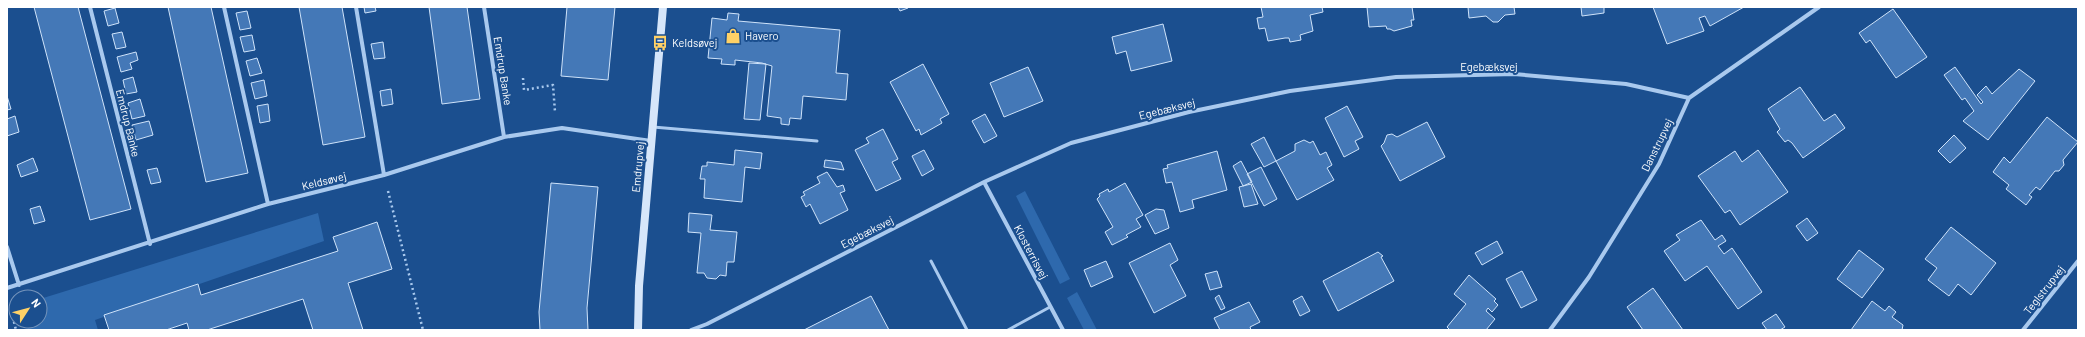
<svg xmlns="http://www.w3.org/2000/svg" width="2085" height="337" font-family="Barlow,sans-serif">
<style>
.green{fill:#2e69ad}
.building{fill:#4478b7;stroke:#cfe3fa}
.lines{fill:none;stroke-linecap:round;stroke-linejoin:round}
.path{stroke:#a9c9ee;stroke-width:2.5;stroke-dasharray:2 3;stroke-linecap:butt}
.lane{stroke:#a9c9ee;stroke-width:3}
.street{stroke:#a9c9ee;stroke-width:4}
.secondary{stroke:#d6e6fa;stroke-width:8}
.labels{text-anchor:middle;stroke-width:4;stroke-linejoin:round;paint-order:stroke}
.poi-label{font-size:11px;fill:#fff;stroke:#1b4f8f;text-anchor:start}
.street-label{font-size:11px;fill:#fff;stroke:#1b4f8f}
</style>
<rect width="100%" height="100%" fill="#1b4f8f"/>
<!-- green -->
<path class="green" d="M1025,191L1070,279L1060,284L1016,196Z
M318,213L324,241L95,320L98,330H28L26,321H40V299Z
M1077,292L1097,330H1084L1067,298Z"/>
<!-- building -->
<path class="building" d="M34,7H78L131,209L90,220Z
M168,7H211L248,173L206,182Z
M299,7H342L365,137L323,145Z
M364,7H375L376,11L365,13Z
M429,7H467L480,99L442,104Z
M567,7H615L608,80L561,76Z
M898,7H908V8L900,11Z
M1261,7H1322L1323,12L1310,15L1313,31L1300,35L1301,40L1290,42L1289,38H1285L1268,41L1265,28L1259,29L1257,18L1263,17Z
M1367,7H1412L1414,20H1411L1412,26L1394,31L1390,29H1387L1386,26L1369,27Z
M1468,7H1514L1515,14L1505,15L1498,22H1493L1486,16L1469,18Z
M1581,7H1604V13L1582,16Z
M1653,7H1744L1710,26L1705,16L1699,18L1704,31L1667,44Z
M115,8L119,23L108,26L104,11Z
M1893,9L1927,57L1896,78L1870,40L1866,43L1859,33Z
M247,11L251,28L240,30L236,13Z
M728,13L739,14L738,21L840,30L836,73L848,74L846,100L803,96L801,119L790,118L789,125L781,124V118L767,116L772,66L762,63L735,60V65L721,64L722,59L708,58L712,18L727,20Z
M1163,24L1172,61L1131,71L1126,51L1116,54L1112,37Z
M122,32L126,47L116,49L112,34Z
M252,35L255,50L244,52L240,37Z
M383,42L385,58L374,59L371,44Z
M136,52L138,60L130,63L132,69L121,72L117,57Z
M257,58L262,73L250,76L246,61Z
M749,63L766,64L760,120L744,119Z
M923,64L949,114L940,119L942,123L921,135L919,129L916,131L890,82Z
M1028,67L1043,101L1004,117L990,83Z
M1955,67L1981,104L1983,102L1977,95L1986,86L1992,94L2019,69L2035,81L1988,140L1963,121L1974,111L1965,98L1962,100L1944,75Z
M133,77L137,92L126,94L123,80Z
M264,80L267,96L255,99L251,83Z
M1800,87L1824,121L1835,114L1845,128L1803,158L1792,143L1788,140L1785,142L1777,132L1780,129L1768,109Z
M391,89L393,104L382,106L380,91Z
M7,96L11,109L7,110Z
M140,99L145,116L132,119L128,103Z
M268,104L270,121L260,123L257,106Z
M1347,106L1363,137L1355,141L1359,149L1344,157L1325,118Z
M985,114L997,136L984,143L972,121Z
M15,116L19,132L7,136V119Z
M2047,117L2078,142L2063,160L2064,165L2059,171H2055L2040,190L2036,187L2029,195L2032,197L2026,205L2006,189L2009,185L1993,172L2004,157L2010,163Z
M149,121L153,135L136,140L132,125Z
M1427,122L1445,157L1400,181L1381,146L1384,143L1387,135L1392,134L1397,137Z
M883,129L898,159L892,162L901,179L876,191L855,150L869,143L866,138Z
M1954,135L1966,148L1950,163L1938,151Z
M1264,137L1276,161L1264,167L1251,144Z
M1304,140L1310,143L1313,141L1320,155L1326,152L1332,165L1327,168L1334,180L1297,200L1276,161L1295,151V144Z
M735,150L762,153L760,169L745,167L742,202L704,198L705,179H700L702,166H707V162L734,165Z
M924,150L934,169L922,176L912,156Z
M1758,150L1788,192L1740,225L1730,210L1725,213L1698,176L1735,151L1742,162Z
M1217,151L1227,190L1192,200L1194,208L1180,212L1172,182L1166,183L1163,169L1168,168L1167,165Z
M33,158L38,171L21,177L17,165Z
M825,160L841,162L844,170L824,167Z
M1241,161L1252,182L1243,186L1233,166Z
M1261,167L1277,199L1264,206L1247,174Z
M157,168L161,182L151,184L147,170Z
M827,172L837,187L843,185L845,191L840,193L848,210L820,224L810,204L806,207L801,197L805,195L803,192L820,183L817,177Z
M551,183L598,187L587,308L588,330H540L539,312Z
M1125,183L1143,215L1136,219L1141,227L1126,235L1128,237L1112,245L1105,232L1113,227L1097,199L1100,196L1099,194L1108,189L1109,192Z
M1251,184L1258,204L1244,207L1239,187Z
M40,206L45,221L34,224L30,209Z
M1156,209L1164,210L1169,228L1155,234L1145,215Z
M689,213L712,215L710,230L737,232L734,262H727L726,276L720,275L716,279L707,278L704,273H697L701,233L688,232Z
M1807,218L1818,233L1807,241L1796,226Z
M1701,220L1715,240L1722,235L1726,241L1718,246L1724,254L1732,248L1762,292L1738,309L1707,266L1685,281L1664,251L1680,240L1676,235Z
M377,222L392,269L348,283L363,330H313L303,299L207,330H189L187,323L166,330H109L104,315L198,284L201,295L338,251L333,237Z
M1951,227L1996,263L1971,295L1958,284L1949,296L1928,280L1937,268L1925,259Z
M1497,241L1503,253L1482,265L1475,253Z
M1170,243L1178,260L1170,265L1186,296L1154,313L1129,263Z
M1859,250L1884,269L1862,298L1837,279Z
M1378,252L1383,256L1381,257L1394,281L1338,311L1323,281Z
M1106,261L1113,277L1091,287L1084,270Z
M1217,271L1222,287L1210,290L1205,274Z
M1522,271L1537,300L1521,308L1506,279Z
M1469,275L1496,299L1494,301L1498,305L1492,312L1488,308L1486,311L1495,319L1486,330H1450L1447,327L1466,304L1454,294Z
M1653,288L1683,330H1643L1627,307Z
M1219,295L1225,308L1221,310L1215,298Z
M871,296L889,330H804Z
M1302,296L1310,311L1300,316L1293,301Z
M1872,301L1885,311L1889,306L1896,312L1892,317L1903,325L1902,330H1851Z
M1249,302L1260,322L1250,327L1251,330H1220L1214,318Z
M1776,314L1785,327L1780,330H1767L1762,323Z"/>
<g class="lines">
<!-- path -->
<path class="path" d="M523,78L524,90L553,85L555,112
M388,191L423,330
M16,307L14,322L16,330"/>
<!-- lane -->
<path class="lane" d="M653,127L817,141
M931,261L967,330
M1008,330L1050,307"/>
<!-- street -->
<path class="street" d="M90,7L150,244
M224,7L268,204
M356,7L384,175
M484,7L504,137
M984,182L1063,330
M7,247L19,285
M7,288L268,204L384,175L504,137L562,128L651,141
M691,330L707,324L984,182L1071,143L1189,112L1290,91L1396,77L1514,74L1626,84L1689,98
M1550,330L1589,277L1659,164L1689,98L1819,7
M2023,330L2078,261"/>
<!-- secondary -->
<path class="secondary" d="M638,330L639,286L663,7"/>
</g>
<!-- icons -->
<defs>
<g id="shop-bare" transform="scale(1.2)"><path d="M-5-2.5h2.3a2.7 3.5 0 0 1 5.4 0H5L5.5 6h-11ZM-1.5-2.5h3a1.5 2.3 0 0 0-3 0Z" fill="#ffd166" stroke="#1b4f8f" stroke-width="2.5" paint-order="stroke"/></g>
<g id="bus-bare" transform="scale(1.2)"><path d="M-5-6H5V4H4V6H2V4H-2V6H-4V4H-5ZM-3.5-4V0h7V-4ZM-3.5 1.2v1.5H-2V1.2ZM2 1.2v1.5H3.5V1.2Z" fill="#ffd166" stroke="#1b4f8f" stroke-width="2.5" paint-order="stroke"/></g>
</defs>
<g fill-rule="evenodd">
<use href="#shop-bare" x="733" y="36"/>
<use href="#bus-bare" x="660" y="43"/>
</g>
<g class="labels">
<!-- poi labels -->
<g class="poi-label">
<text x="745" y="40">Havero</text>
<text x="672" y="47">Keldsøvej</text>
</g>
<!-- street labels -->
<g class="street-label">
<text x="1489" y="71">Egebæksvej</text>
<text transform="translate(503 71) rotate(81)" y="4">Emdrup Banke</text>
<text transform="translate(1167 109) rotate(-14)" y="4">Egebæksvej</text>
<text transform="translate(128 123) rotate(76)" y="4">Emdrup Banke</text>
<text transform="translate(1657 145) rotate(-64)" y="4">Danstrupvej</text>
<text transform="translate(638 167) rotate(-85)" y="4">Emdrupvej</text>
<text transform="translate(324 181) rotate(-14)" y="4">Keldsøvej</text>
<text transform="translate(867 232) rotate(-27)" y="4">Egebæksvej</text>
<text transform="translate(1031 252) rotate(62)" y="4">Klosterrisvej</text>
<text transform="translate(2044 290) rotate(-52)" y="4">Teglstrupvej</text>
</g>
</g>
<!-- border -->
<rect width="2085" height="337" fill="none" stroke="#ffffff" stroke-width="16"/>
<!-- north arrow -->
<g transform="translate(28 309) rotate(54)"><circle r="19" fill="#1b4f8f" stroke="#7695bc"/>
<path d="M0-3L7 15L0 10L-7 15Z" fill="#ffd166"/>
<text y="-6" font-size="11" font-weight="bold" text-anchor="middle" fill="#ffffff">N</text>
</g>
</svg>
